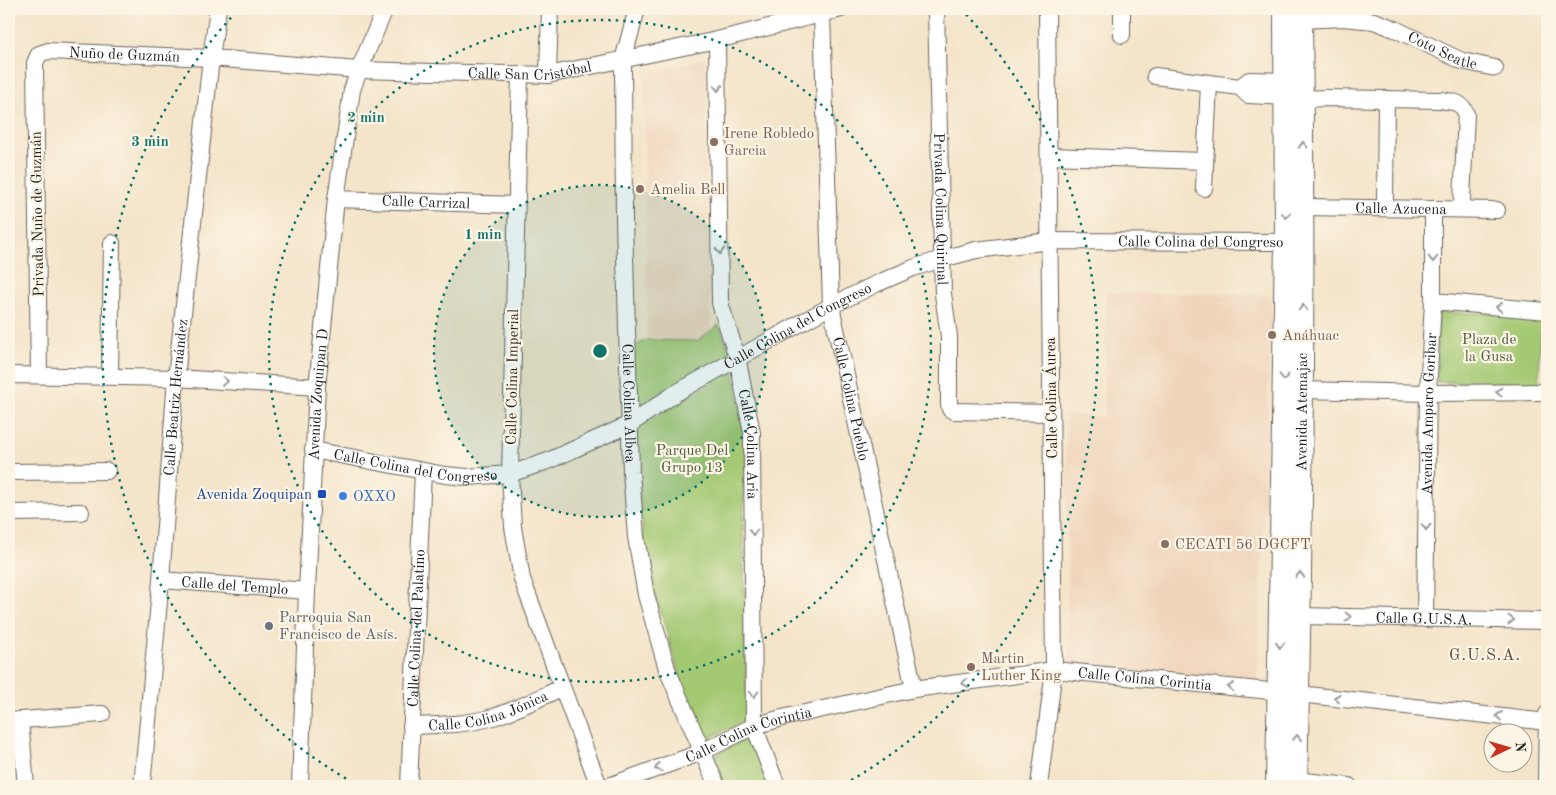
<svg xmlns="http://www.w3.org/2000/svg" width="1556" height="795" font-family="'Old Standard TT',serif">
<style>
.built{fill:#f0d5bc}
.green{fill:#a4c973;stroke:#607248}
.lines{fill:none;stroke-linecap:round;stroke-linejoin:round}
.minor-casing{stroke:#686259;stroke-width:18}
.secondary-casing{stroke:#686259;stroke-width:24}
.minor{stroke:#fff;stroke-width:16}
.secondary{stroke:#fff;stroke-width:22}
.oneway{stroke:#999}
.ring{fill:none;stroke:#0f766e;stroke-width:2.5;stroke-dasharray:2.5 5}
.education-dot{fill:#8d6e63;stroke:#fcf5e5;stroke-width:2}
.transit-dot{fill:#1a4fb4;stroke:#fcf5e5;stroke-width:2}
.shop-dot{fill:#3f7fe0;stroke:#fcf5e5;stroke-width:2}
.worship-dot{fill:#6b7280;stroke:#fcf5e5;stroke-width:2}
.labels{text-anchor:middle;stroke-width:4.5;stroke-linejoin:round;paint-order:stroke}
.street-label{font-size:15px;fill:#1c1c1c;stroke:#fcf5e5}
.education-label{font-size:15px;fill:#785e54;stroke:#fcf5e5;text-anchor:start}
.park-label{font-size:15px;fill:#4c593a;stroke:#fcf5e5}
.transit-label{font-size:15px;fill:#164399;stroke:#fcf5e5;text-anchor:end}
.shop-label{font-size:15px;fill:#366cbe;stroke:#fcf5e5;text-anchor:start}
.worship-label{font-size:15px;fill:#5b616d;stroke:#fcf5e5;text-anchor:start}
.neighbourhood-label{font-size:16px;letter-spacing:1px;fill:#5c4d3c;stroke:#fcf5e5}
.centre{fill:#0f766e;stroke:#fcf5e5;stroke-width:2.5}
.ring-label{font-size:15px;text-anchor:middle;font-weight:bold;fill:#0f766e;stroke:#fcf5e5;stroke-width:4.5;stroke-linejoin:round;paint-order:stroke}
</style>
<rect width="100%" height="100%" fill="#fcf5e5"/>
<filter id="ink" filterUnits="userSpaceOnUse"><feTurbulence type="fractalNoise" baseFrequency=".02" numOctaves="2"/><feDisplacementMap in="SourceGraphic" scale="10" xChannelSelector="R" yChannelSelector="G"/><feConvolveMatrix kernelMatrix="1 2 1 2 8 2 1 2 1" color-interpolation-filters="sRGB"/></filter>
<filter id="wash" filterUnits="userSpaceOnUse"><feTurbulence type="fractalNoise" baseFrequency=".0096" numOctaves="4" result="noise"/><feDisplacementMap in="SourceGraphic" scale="20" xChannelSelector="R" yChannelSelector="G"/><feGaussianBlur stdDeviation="1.12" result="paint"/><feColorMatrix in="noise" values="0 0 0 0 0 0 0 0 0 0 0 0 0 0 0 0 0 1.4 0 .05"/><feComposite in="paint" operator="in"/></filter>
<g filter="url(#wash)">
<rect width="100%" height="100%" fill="#f4e4c9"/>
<!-- built -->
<path class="built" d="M705,59L711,331L697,341L647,340L644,73Z
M1106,293L1272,295L1257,684L1069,664L1066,415L1104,417Z"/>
<!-- green -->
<path class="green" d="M1438,312L1541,315L1539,384L1437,382Z
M719,325L731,354L633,412L632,347L647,340L697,341Z
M733,370L746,439L743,527L747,720L705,740L681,681L662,616L645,565L635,429Z
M752,735L771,786H719L708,759Z"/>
</g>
<g filter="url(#ink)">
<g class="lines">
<!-- minor casing -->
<g class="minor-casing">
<g id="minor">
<path id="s1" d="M637,9L623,60L624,220L631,472L636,537L646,595L667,669L717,786"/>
<path id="s2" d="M936,9L943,294L949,336V404L950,409L954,411L1051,413"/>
<path id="s3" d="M822,13L831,306L914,689"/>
<path id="s4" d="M1301,20L1343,18L1374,21L1395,29L1462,61L1495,68"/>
<path d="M1122,35V9"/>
<path id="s5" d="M717,40L720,303L737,357L752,433L754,726L777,786"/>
<path d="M520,74L510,474L513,527L522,579L599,786"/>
<path d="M548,75L550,9"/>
<path d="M1155,76L1240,87L1248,95L1286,97"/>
<path d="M1240,87L1249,80L1285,81"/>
<path d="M1302,99L1327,98L1440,100C1452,102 1462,101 1466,114L1462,200"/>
<path d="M1049,156L1205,161"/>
<path d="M1204,188L1209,83"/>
<path id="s6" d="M336,199L516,205"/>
<path d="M1385,200L1386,99"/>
<path id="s7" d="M1303,207L1497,210"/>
<path d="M1433,301L1547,311"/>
<path d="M9,375L176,378L317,387"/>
<path id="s8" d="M39,375L35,63L39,54L48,51L211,58L359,70L548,75L717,40L841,9"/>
<path d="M110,376L112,243"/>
<path d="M1302,390L1428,393L1547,392"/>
<path id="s9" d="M313,450L445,475L467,477L510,474L548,461L630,424L676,393L831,306L876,284L913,268L942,259L976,250L1050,241L1296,242"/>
<path d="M9,472L107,471"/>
<path d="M9,513L81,512"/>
<path id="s10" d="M161,580L307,591"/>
<path id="s11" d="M1300,616L1547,621"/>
<path id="s12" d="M1425,619L1428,393L1433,301V211"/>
<path d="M20,720L26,786"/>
<path d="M9,721L102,714"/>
<path id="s13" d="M411,726C438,725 467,725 493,717C517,710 539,698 561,688"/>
<path d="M1296,780L1349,786"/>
<path id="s14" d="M142,786L161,580L176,378L211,58L218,9"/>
<path id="s15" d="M300,786L307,591L317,387L336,199L352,90L359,70L385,9"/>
<path id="s16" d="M409,786L423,471"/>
<path id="s17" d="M609,786L702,752L754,726L782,718L914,689L1054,670L1281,692L1547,722"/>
<path d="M1039,786L1054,670L1047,9"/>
<path d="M1546,786L1547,714"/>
</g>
</g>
<!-- secondary casing -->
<g class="secondary-casing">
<g id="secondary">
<path d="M1277,786L1286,242L1285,9"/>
<path id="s18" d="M1296,786C1302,527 1304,268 1301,9"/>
</g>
</g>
<!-- minor -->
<use href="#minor" class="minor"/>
<!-- secondary -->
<use href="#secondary" class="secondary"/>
</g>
<!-- one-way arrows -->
<defs><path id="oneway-chevron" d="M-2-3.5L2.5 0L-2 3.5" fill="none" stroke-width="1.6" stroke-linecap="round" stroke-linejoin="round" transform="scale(1.25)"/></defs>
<g class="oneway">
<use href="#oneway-chevron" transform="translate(718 88) rotate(89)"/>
<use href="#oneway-chevron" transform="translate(1303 145) rotate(-91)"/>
<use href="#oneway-chevron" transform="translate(1286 215) rotate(90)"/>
<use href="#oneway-chevron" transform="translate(720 251) rotate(89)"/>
<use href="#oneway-chevron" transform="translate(1433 259) rotate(90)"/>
<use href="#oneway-chevron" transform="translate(1499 307) rotate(-175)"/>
<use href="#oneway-chevron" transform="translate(1303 308) rotate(-90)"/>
<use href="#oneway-chevron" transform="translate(1284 377) rotate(91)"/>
<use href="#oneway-chevron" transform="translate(225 381) rotate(3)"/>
<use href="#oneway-chevron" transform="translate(1499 392) rotate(179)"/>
<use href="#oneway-chevron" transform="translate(1426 527) rotate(91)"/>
<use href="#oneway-chevron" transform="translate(753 532) rotate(90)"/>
<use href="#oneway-chevron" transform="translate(1300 575) rotate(-89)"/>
<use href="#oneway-chevron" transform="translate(1348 617) rotate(1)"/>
<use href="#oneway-chevron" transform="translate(1511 620) rotate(1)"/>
<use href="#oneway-chevron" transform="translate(1280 645) rotate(91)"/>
<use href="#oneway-chevron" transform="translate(965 683) rotate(173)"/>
<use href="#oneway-chevron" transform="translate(1231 687) rotate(-175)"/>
<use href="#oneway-chevron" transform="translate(754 694) rotate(90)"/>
<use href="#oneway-chevron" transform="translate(1337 698) rotate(-174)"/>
<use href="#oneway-chevron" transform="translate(1499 716) rotate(-174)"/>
<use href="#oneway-chevron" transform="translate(1297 738) rotate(-89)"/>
<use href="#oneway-chevron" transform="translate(658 768) rotate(160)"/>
</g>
</g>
<!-- distance rings -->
<circle cx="600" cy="351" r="166" fill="#0f766e" fill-opacity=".12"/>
<g class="ring">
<circle cx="600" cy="351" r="166"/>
<circle cx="600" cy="351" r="331"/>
<path d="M359 786A497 497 0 0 1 239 9M961 9A497 497 0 0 1 841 786"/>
</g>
<!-- markers -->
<g class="education-dot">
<circle cx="714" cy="142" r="5"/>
<circle cx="640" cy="189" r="5"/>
<circle cx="1272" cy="335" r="5"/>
<circle cx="1165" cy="544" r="5"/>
<circle cx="971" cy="667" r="5"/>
</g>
<rect class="transit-dot" x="317" y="489" width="10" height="10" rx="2.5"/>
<circle class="shop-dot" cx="343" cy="496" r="5"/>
<circle class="worship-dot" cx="269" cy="626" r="5"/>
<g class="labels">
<!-- street labels -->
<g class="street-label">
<text dy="5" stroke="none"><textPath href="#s4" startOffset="148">Coto Seatle</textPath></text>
<text dy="5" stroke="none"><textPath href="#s8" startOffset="408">Nuño de Guzmán</textPath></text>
<text dy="5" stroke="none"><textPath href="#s8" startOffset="814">Calle San Cristóbal</textPath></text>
<text dy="5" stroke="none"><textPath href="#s6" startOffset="90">Calle Carrizal</textPath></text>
<text dy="5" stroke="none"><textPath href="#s2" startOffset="200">Privada Colina Quirinal</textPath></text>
<text dy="5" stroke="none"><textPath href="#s7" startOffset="98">Calle Azucena</textPath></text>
<text transform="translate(37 214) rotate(-91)" y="5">Privada Nuño de Guzmán</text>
<text dy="5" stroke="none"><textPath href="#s9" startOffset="944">Calle Colina del Congreso</textPath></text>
<text dy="5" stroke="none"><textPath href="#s9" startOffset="524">Calle Colina del Congreso</textPath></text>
<text transform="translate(512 377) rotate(-89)" y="5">Calle Colina Imperial</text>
<text dy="5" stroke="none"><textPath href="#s15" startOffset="392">Avenida Zoquipan D</textPath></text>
<text dy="5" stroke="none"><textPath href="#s14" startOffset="390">Calle Beatriz Hernández</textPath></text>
<text dy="5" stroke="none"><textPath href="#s3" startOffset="388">Calle Colina Pueblo</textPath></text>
<text transform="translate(1051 398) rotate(-91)" y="5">Calle Colina Áurea</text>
<text dy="5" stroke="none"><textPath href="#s1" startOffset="396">Calle Colina Albea</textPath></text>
<text dy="5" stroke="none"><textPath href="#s18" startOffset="374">Avenida Atemajac</textPath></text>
<text dy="5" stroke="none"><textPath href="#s12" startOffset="205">Avenida Amparo Goribar</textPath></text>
<text dy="5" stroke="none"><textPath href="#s5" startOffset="408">Calle Colina Aria</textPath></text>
<text dy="5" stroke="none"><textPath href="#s9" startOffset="104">Calle Colina del Congreso</textPath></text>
<text dy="5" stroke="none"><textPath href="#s10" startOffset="74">Calle del Templo</textPath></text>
<text dy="5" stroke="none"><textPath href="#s11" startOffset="124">Calle G.U.S.A.</textPath></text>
<text dy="5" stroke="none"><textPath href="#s16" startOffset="158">Calle Colina del Palatino</textPath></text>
<text dy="5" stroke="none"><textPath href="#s17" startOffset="554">Calle Colina Corintia</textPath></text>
<text dy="5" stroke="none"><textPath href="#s13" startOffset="79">Calle Colina Jónica</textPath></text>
<text dy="5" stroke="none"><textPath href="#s17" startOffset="149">Calle Colina Corintia</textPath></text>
</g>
<!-- education labels -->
<g class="education-label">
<text x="724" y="138">Irene Robledo<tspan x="724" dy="17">Garcia</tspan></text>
<text x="650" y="194">Amelia Bell</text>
<text x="1282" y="340">Anáhuac</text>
<text x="1175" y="549">CECATI 56 DGCFT</text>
<text x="981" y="663">Martin<tspan x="981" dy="17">Luther King</tspan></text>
</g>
<!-- park labels -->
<g class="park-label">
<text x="1489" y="344">Plaza de<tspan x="1489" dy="17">la Gusa</tspan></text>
<text x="692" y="455">Parque Del<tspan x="692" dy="17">Grupo 13</tspan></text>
</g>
<!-- transit labels -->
<g class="transit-label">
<text x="312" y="499">Avenida Zoquipan</text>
</g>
<!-- shop labels -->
<g class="shop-label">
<text x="353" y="501">OXXO</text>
</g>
<!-- worship labels -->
<g class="worship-label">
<text x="279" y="622">Parroquia San<tspan x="279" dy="17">Francisco de Asís.</tspan></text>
</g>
<!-- neighbourhood labels -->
<g class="neighbourhood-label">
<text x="1485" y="660">G.U.S.A.</text>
</g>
</g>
<circle cx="600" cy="351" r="8" class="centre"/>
<g class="ring-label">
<text x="366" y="122">2 min</text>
<text x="150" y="146">3 min</text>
<text x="483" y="239">1 min</text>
</g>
<!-- margin -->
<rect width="1556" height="795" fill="none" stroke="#fcf5e5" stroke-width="30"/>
<!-- north arrow -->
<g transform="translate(1508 748) rotate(85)"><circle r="24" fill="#fcf5e5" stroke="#a29e95"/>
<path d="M0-4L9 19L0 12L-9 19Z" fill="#c8321e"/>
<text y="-8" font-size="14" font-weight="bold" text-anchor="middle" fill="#1c1c1c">N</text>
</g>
</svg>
